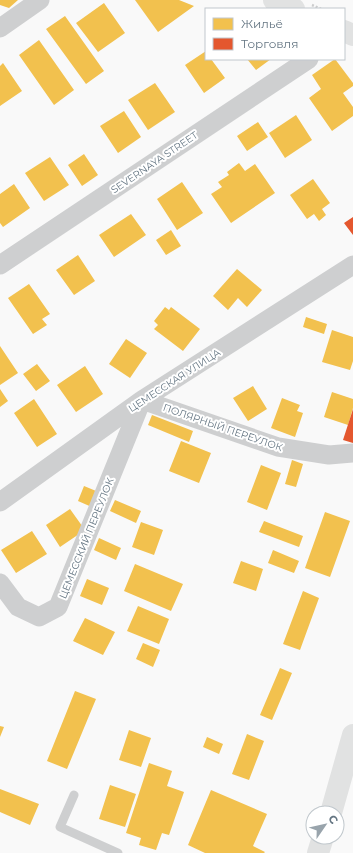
<svg xmlns="http://www.w3.org/2000/svg" width="353" height="853" font-family="Montserrat,sans-serif">
<style>
.homes{fill:#f2c14e}
.shops{fill:#e4572e}
.lines{fill:none;stroke-linecap:round;stroke-linejoin:round}
.path{stroke:#cbcccd;stroke-width:2.5;stroke-dasharray:2 2;stroke-linecap:butt}
.service{stroke:#cecfd0;stroke-width:9}
.minor{stroke:#cecfd0;stroke-width:19}
.secondary{stroke:#e1e2e2;stroke-width:22}
.trunk{stroke:#e1e2e2;stroke-width:22}
.labels{text-anchor:middle;stroke-width:4;stroke-linejoin:round;paint-order:stroke}
.street-label{font-size:10px;fill:#657683;stroke:#fff}
</style>
<rect width="100%" height="100%" fill="#f9f9f9"/>
<!-- homes -->
<path class="homes" d="M0,0H18L9,8L0,5Z
M135,0H179L194,6L158,32Z
M104,3L125,33L98,52L76,23Z
M65,16L104,71L86,84L46,29Z
M39,40L74,90L54,105L19,55Z
M206,51V59H211L225,78L204,93L185,65Z
M247,59H271L256,70Z
M335,59L353,83V86L343,93L353,107V116L332,131L309,98L321,89L312,75Z
M3,63L22,91L0,106V66Z
M155,83L175,112L148,130L128,100Z
M124,111L141,137L118,153L100,126Z
M296,115L312,140L285,158L269,133Z
M258,122L268,137L247,151L237,136Z
M84,154L98,175L82,186L68,165Z
M50,157L69,185L44,201L25,173Z
M239,163L245,171L255,164L275,193L231,223L211,194L222,187L218,182L229,175L227,172Z
M313,179L330,203L322,209L326,215L319,221L314,214L307,219L290,195Z
M182,182L203,213L177,230L157,199Z
M14,184L30,208L3,227L0,223V194Z
M131,214L146,235L114,257L99,235Z
M171,230L181,246L166,255L156,240Z
M78,255L95,281L74,295L56,270Z
M237,269L262,290L247,307L238,298L228,310L213,296Z
M29,284L50,314L42,319L47,325L33,334L8,298Z
M165,307L169,310L171,307L200,329L183,351L154,329L158,325L154,321Z
M306,317L327,324L324,334L303,327Z
M332,330L353,337V361L350,370L322,362Z
M126,339L147,353L130,378L109,364Z
M0,346L18,373L0,385Z
M37,364L50,381L36,391L23,374Z
M85,366L103,394L76,412L57,385Z
M253,386L267,409L248,421L233,398Z
M0,389L8,401L0,407Z
M332,392L353,399V408L348,425L324,417Z
M282,398L300,405L297,411L303,413L295,437L271,428Z
M34,399L57,434L37,447L14,413Z
M152,415L193,431L189,442L148,425Z
M181,441L211,453L199,483L169,471Z
M292,460L303,464L296,487L285,484Z
M261,465L281,473L267,510L247,502Z
M84,486L101,493L94,508L78,501Z
M115,500L141,511L136,523L110,511Z
M70,509L85,530L60,547L46,525Z
M325,512L350,521L330,577L305,568Z
M264,521L303,536L299,547L259,532Z
M141,522L163,530L154,555L132,547Z
M32,531L47,554L16,573L1,550Z
M99,538L121,548L116,560L94,550Z
M273,550L299,561L294,573L268,563Z
M241,561L263,569L256,591L233,583Z
M135,564L183,584L171,611L124,591Z
M87,579L109,588L102,605L80,596Z
M303,591L319,598L300,650L283,644Z
M138,606L169,619L159,644L127,631Z
M85,618L115,632L103,655L73,641Z
M143,643L160,650L153,667L136,659Z
M280,668L292,673L272,720L260,715Z
M75,691L96,699L67,769L47,761Z
M0,726L4,727L0,737Z
M129,730L151,738L141,767L119,760Z
M247,734L264,741L249,780L232,774Z
M207,737L223,744L219,754L203,747Z
M149,763L172,771L167,786L184,792L169,835L162,833L156,850L139,845L141,838L126,833Z
M110,785L136,794L125,827L99,819Z
M0,789L39,804L30,825L0,812Z
M211,790L267,814L253,846L265,852L264,853H205L188,845Z"/>
<!-- shops -->
<path class="shops" d="M353,217V235L344,223Z
M353,409V443L343,440Z"/>
<g class="lines">
<!-- path -->
<path class="path" d="M312,5L321,9"/>
<!-- service -->
<path class="service" d="M74,795L60,827L118,853"/>
<!-- minor -->
<path class="minor" d="M0,28L40,0
M0,265L309,59
M0,502L142,400L353,265
M0,583L18,607L39,617L58,607L142,400L278,447L329,455L353,453"/>
<!-- secondary -->
<path class="secondary" d="M274,0L294,9
M344,31L353,35"/>
<!-- trunk -->
<path class="trunk" d="M331,813L353,735
M318,853L323,837"/>
</g>
<g class="labels">
<!-- street labels -->
<g class="street-label">
<text transform="translate(154 162) rotate(-34)" y="4">SEVERNAYA STREET</text>
<text transform="translate(174 380) rotate(-33)" y="4">ЦЕМЕССКАЯ УЛИЦА</text>
<text transform="translate(223 427) rotate(19)" y="4">ПОЛЯРНЫЙ ПЕРЕУЛОК</text>
<text transform="translate(86 538) rotate(-68)" y="4">ЦЕМЕССКИЙ ПЕРЕУЛОК</text>
</g>
</g>
<!-- legend -->
<rect x="205" y="8" width="140" height="52" fill="#ffffff" stroke="#c1c8cd"/>
<rect x="213" y="18" width="20" height="12" fill="#f2c14e" stroke="#c1c8cd"/>
<text x="241" y="28" font-size="12" fill="#657683">Жильё</text>
<rect x="213" y="38" width="20" height="12" fill="#e4572e" stroke="#c1c8cd"/>
<text x="241" y="48" font-size="12" fill="#657683">Торговля</text>
<!-- north arrow -->
<g transform="translate(325 825) rotate(56)"><circle r="19" fill="#ffffff" stroke="#c1c8cd"/>
<path d="M0-3L7 15L0 10L-7 15Z" fill="#99a4ac"/>
<text y="-6" font-size="11" font-weight="bold" text-anchor="middle" fill="#657683">С</text>
</g>
</svg>
